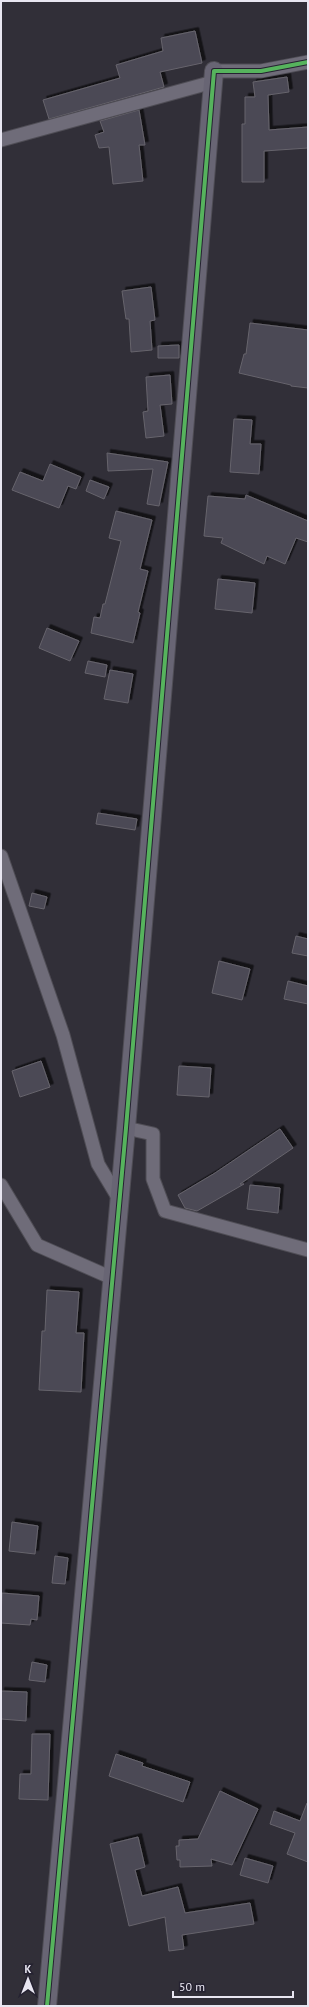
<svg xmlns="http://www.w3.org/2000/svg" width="309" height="2007" font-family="'PT Sans',sans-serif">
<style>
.building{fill:#4b4855;stroke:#66646c;filter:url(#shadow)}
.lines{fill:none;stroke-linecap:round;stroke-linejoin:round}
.street-casing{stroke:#4f4d55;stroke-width:15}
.secondary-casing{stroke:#4f4d55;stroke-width:20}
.street{stroke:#6f6c79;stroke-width:13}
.secondary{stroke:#686574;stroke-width:18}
.cycleway-casing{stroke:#252231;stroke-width:6}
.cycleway{stroke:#56b35d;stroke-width:4}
</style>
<defs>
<filter id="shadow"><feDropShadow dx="3.5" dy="-3.5" stdDeviation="0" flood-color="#0009"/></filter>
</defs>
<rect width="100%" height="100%" fill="#312f38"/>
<!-- building -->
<path class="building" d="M195,31L202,63L160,72L164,87L49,119L43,100L120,78L116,65L163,51L161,38Z
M287,77L289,92L268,95L269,130L308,127V148L264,151V182H242V124H245V97H255L253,82Z
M139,110L145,145H139L143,181L113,184L109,147L99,148L95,135L104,132L100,121Z
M151,287L155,320L150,321L152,350L131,352L129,319H126L122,291Z
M250,323L308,330V388L291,386V385L239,373L244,354H246Z
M179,345V358H158V346Z
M170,375L172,404L160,405L164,436L146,438L143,412L148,411L146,377Z
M234,419L252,420L250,444H261L259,474L230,472Z
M107,453L168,462L159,506L147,504L153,469L108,471Z
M50,464L81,477L76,489L68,486L59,508L12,490L20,472L43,481Z
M90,480L109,487L104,499L86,491Z
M246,495L308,521V542L296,538L285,564L267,556L264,564L221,543L223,538L204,536L208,496L245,499Z
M116,511L152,520L140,569L148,571L138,612L140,613L133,643L91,633L94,617L100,618L103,604H105L121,541L109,538Z
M218,579L255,583L252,613L215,609Z
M47,628L79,641L70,661L39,648Z
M88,661L107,665L105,677L85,673Z
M110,670L133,674L128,703L104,699Z
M98,813L137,819L135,830L96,824Z
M32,893L47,897L44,909L29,906Z
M296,936L308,939V956L292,953Z
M219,961L250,969L242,1000L212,993Z
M288,981L308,986V1004L284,999Z
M41,1061L50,1087L20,1097L12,1071Z
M179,1066L211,1068L209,1097L177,1095Z
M280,1129L293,1148L240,1184H244L197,1211L185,1208L178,1195L215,1173Z
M250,1185L280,1188L278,1213L247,1209Z
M47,1290L79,1292L76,1333H84L81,1392L39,1390L42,1331H45Z
M12,1522L38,1526L35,1554L9,1551Z
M55,1556L68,1558L65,1584L52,1583Z
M2,1593L39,1596L37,1620L31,1619L30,1625L1,1623Z
M32,1662L47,1665L45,1682L29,1680Z
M1,1691L27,1692L26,1721L1,1719Z
M32,1734H50L48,1800L19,1799L20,1774H31Z
M116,1754L143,1763L142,1766L190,1782L183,1802L109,1776Z
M220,1791L258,1809L232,1865L211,1859L212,1866L180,1867V1860H177L176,1846H179V1840L198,1839Z
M307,1803H308V1862L287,1854L295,1833L270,1824L274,1811L300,1821Z
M138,1837L145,1867L135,1870L142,1896L178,1887L185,1913L250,1903L254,1924L182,1935L184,1949L169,1951L165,1917L129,1926L110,1844Z
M245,1858L273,1866L268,1883L240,1875Z"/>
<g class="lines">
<!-- street casing -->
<g class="street-casing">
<path id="street" d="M214,71H261L308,62
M1,140L213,82
M1,856L63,1035L98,1164L119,1199
M126,1128L153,1134V1179L165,1211L308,1250
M1,1185L37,1245L112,1278"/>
</g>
<!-- secondary casing -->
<g class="secondary-casing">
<path id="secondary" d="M47,2006L126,1128L214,71"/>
</g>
<!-- street -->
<use href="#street" class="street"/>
<!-- secondary -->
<use href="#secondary" class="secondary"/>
<!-- cycleway casing -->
<g class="cycleway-casing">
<path id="cycleway" d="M47,2006L126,1128L214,71H261L308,62"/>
</g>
<!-- cycleway -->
<use href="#cycleway" class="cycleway"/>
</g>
<!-- border -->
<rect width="309" height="2007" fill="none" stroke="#e8e6f1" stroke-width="4"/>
<!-- north arrow -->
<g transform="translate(28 1979)" stroke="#252231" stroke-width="3" paint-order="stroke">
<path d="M0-3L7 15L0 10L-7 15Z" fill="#e8e6f1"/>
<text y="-6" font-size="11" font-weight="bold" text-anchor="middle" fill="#e8e6f1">K</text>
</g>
<!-- scale -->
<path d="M173 1991v6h120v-6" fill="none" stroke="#e8e6f1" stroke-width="2"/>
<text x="179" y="1991" font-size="12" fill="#e8e6f1" stroke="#252231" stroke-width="3" paint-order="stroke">50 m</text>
</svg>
